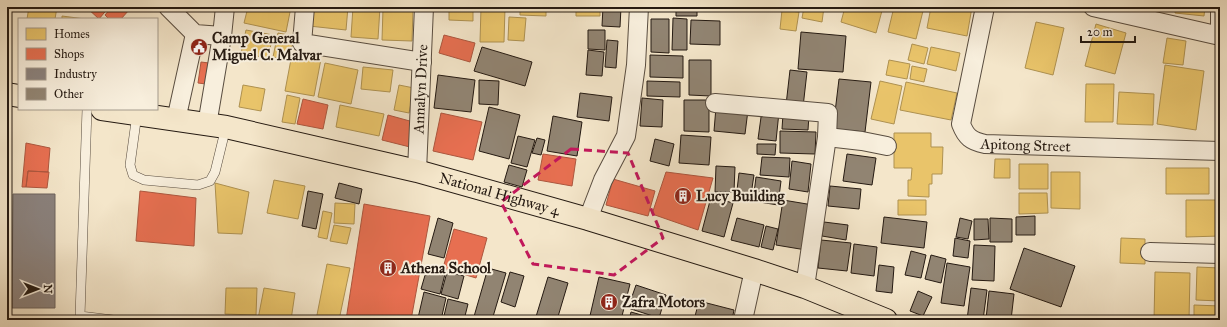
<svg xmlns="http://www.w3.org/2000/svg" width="1227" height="327" font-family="'IM FELL Great Primer',serif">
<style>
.homes{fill:#e9c46a;stroke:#ae9150}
.shops{fill:#e76f51;stroke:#ad563e}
.industry{fill:#8a817c;stroke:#6c625c}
.building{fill:#918472;stroke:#251a12}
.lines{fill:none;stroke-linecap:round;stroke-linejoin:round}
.lane-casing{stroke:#594d40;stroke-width:10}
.street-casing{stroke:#594d40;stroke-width:20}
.primary-casing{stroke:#251a12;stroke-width:24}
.lane{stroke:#f8efdd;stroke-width:9}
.street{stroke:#f8efdd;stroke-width:18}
.primary{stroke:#f4e6ca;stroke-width:22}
.marked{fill:none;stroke:#c2185b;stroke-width:3;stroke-dasharray:8 5;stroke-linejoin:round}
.labels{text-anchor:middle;stroke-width:4;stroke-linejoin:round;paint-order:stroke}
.poi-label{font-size:15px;font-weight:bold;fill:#251a12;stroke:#f8efdd;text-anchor:start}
.street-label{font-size:15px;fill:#251a12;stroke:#f8efdd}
</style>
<rect width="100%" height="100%" fill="#f4e6ca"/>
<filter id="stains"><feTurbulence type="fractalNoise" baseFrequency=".005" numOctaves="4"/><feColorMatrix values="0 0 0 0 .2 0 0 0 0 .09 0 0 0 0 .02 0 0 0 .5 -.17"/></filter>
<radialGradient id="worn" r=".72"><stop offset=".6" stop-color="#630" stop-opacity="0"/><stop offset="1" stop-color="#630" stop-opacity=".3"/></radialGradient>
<!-- homes -->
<path class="homes" d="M29,7H57L55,19H27Z
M248,7H291L286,32L244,23Z
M311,7H348L346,30L309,26Z
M353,7H380L378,39L351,37Z
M449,7H473V21L449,20Z
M520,7H546V16L520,15Z
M576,7H600V16H576Z
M804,7H824L822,22L802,18Z
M845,7H883L876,33L841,22Z
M894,7H924L916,39L888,32Z
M931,7H972L967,36L927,28Z
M1176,7H1205L1204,16L1175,13Z
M481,8H505L504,42H480Z
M383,9H413L412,41L382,40Z
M782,10L799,12L796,31L780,29Z
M62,16L85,19H62Z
M509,17L526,18L524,41L508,40Z
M1036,22L1064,28L1053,75L1025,68Z
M1096,24L1126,33L1115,74L1085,66Z
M246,30L273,35L268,58L241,53Z
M278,33L294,36L289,61L273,57Z
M1167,38L1186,41L1183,65L1163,63Z
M912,44L928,48L924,64L908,60Z
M931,47L960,53L956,71L927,64Z
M292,54L321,59L314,96L285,91Z
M889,60L910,64L907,79L886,75Z
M325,63L358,70L351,104L318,97Z
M1165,65L1204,71L1196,130L1157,124Z
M912,66L927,69L924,82L910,79Z
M363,67L393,70L390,92L361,89Z
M880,81L902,86L894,124L871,119Z
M906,82L957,93L951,120L900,110Z
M1086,84H1114L1113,122H1085Z
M243,85L265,89L261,111L239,107Z
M399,85L414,88L409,113L394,110Z
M1119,92L1154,94L1153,125L1117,124Z
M287,95L300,98L295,124L282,122Z
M340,105L384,114L379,136L336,127Z
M894,133H931V147H943L942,174H932V184H929V197L908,196V180H911L912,168H894Z
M995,159H1010V178H994Z
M1019,164H1048V189H1019Z
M1166,168H1209V194H1166Z
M1051,172H1080V209L1051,208Z
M274,180L305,186L298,219L267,213Z
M215,183L249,192L242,234L218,233Z
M1019,193H1047L1048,213L1019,214Z
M898,200H926V215H898Z
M1186,200H1220V236L1186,237Z
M335,203L355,204L354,224L334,223Z
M323,211L332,213L327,239L318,237Z
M334,225L351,228L347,244L330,241Z
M1121,238L1145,239V264L1120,263Z
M327,264L350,268L339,320H316Z
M1197,267L1220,268V301L1196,300Z
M1155,272L1190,273L1189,320H1154Z
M226,288H257L256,315L225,314Z
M264,288L295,293L291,320L258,319Z
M1194,305L1220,306V320H1194Z"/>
<!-- shops -->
<path class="shops" d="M86,7H109L99,19Z
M112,7H126L129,10L121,19H109L105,15Z
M444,35L475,43L470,62L439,53Z
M201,62L209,63L206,84L198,83Z
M303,99L328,105L323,129L297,124Z
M441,113L482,122L473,160L433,151Z
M388,115L417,123L410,147L382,140Z
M26,143L50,148L48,172L28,171L26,187H22Z
M543,154L576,159L572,186L538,180Z
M28,171L49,172L47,188L26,187Z
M666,172L713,178L698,230L652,214Z
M613,179L655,191L648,216L606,205Z
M140,191L196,198L194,246L136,241Z
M364,204L430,216L411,320H346Z
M454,229L487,238L476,278L443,268Z"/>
<!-- industry -->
<path class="industry" d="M13,194H55V308H12Z"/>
<!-- building -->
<path class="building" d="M603,7H621L620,27L602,26Z
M676,7H697V16H676Z
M673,18L687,19V50H672Z
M651,19H669V53L651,52Z
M691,20L720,21V45L690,44Z
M588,30H605V50L588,49Z
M801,32L846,36L843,72L798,69Z
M607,40L618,41L616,68L605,67Z
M482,47L532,62L525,86L474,71Z
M588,50L604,52L602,76L586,75Z
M650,55L683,56V78L650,77Z
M689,60H711V96L689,95Z
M790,70L807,72L803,107L786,105Z
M438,75L475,80L471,112L434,108Z
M839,79L871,82L865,132L833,129Z
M479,80L499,81L498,105L479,104Z
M647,81L680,82V97L647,96Z
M580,93L612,97L609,121L577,117Z
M642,98L663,100L662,127L640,126Z
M684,100H709V132L684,131Z
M489,107L520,115L509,159L479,151Z
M716,107L748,110L745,134L714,131Z
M762,110L779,112L776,141L758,139Z
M783,114L809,115L808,130L782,129Z
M553,116L582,122L577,156L547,151Z
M780,131L816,132L815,154L780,153Z
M681,135L711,137L709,165L679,163Z
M518,136L535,140L527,167L511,163Z
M537,138L545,140L541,155L532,153Z
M655,139L674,144L669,166L650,161Z
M757,144H776L775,155L757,154Z
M847,154L876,158L872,185L843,181Z
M762,157L790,158L789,177L760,175Z
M792,161L811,164L808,192L789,189Z
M509,165L527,170L522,187L504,182Z
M716,166L735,167L734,192H715Z
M739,173L754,175L750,201L736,199Z
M756,177L781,181L778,205L753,201Z
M339,183L362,189L359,204L335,198Z
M830,186L861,189L859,209L828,206Z
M308,191L323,194L316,229L302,226Z
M711,197L733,203L724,237L702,231Z
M783,200L813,205L806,250L776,245Z
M1035,216V235H1016V217Z
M884,217L927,222L924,248L881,243Z
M438,218L453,223L444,258L428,254Z
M737,218L764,225L759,247L731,240Z
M960,218L972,221L968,239L956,237Z
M990,218L1012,219V242H990Z
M974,219H988L989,239L974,240Z
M824,222L848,225L846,240L822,236Z
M766,226L778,229L773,250L761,247Z
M955,238L970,241L968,258L953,256Z
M821,240L851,243L847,271L818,268Z
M854,244L877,247L874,276L851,273Z
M974,245L995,246L994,281L972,280Z
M1024,248L1075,266L1061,307L1010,289Z
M911,251L926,255L921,278L905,275Z
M931,255L946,259L941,283L925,279Z
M947,263L970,267L964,306L941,303Z
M428,265L446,270L440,294L421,289Z
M879,265L894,267L892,293L876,291Z
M488,268L506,273L492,320H473Z
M447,272L464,276L458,299L441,294Z
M510,272L524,276L515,307L501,302Z
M548,277L568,283L557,320H535Z
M599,277L630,284L621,320H589Z
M636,285L666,295L659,318L628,308Z
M971,288L987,290L983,320H967Z
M918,291L932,297L923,316L910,311Z
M989,291L1014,294L1011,320L986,319Z
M424,292L446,298L441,320L418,318Z
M448,299L468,304L464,320H443Z
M699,301L734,310L732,320H694Z
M631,312L645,316L644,320H629Z"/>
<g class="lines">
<!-- lane casing -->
<g class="lane-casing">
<path id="lane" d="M87,109L80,316L113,320
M137,114L130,165L133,175L144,180L198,185L210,181L215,172L226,127"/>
</g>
<!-- street casing -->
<g class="street-casing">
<g id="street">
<path d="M168,7L195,34L222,36"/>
<path d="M305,7L302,43L422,62"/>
<path id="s1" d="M985,7L961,124C966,137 971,141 985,144L1220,151"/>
<path d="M1093,7L1220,36"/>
<path d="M1220,7V33"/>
<path d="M715,103L828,113L827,137L805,287"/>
<path d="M176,120L195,34"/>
<path d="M207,125L222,36L225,7"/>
<path d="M827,137L862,141L887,146"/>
<path id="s2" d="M417,171L424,7"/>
<path d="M588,219L603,180L626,136L636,65L639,7"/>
<path d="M1150,252L1220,254"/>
<path d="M743,320L754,270"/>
</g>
</g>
<!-- primary casing -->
<g class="primary-casing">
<g id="primary">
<path d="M7,94L19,96"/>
<path id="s3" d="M102,109L226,127L417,171L588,219L754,270L805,287L886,320"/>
</g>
</g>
<!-- lane -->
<use href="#lane" class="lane"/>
<!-- street -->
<use href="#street" class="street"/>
<!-- primary -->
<use href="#primary" class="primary"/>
</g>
<!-- marked area -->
<path class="marked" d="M571,149L628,153L663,238L614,275L533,264L501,202Z"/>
<!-- icons -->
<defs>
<g id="civic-disc" transform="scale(0.9)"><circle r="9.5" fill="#8f2418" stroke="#f8efdd"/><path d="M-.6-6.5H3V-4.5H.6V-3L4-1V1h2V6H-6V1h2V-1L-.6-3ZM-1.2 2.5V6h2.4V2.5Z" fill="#fff"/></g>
<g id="building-disc" transform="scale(0.9)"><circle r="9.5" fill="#8f2418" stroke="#f8efdd"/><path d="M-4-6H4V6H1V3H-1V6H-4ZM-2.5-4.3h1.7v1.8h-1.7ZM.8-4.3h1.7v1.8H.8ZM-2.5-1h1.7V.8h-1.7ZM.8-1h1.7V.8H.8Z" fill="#fff"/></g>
</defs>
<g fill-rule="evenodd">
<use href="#civic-disc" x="199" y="47"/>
<use href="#building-disc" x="683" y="196"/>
<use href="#building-disc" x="388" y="268"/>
<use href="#building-disc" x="609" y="302"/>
</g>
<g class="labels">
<!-- poi labels -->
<g class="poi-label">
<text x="212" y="43">Camp General<tspan x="212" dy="17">Miguel C. Malvar</tspan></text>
<text x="696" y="201">Lucy Building</text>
<text x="401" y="273">Athena School</text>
<text x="622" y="307">Zafra Motors</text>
</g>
<!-- street labels -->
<g class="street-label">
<text dy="5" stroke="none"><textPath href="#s2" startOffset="82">Annalyn Drive</textPath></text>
<text dy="5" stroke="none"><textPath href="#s1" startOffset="193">Apitong Street</textPath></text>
<text dy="5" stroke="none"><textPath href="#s3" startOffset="407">National Highway 4</textPath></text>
</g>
</g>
<!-- margin -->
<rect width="1227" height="327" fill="none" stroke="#f4e6ca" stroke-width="24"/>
<rect x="8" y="8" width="1211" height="311" fill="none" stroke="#251a12" stroke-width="2"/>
<rect x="12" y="12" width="1203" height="303" fill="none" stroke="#251a12"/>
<!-- legend -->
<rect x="18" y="18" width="140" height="92" fill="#f8efdd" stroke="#a49a8c"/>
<rect x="26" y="28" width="20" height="12" fill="#e9c46a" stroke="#a49a8c"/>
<text x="54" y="38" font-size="12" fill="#251a12">Homes</text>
<rect x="26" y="48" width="20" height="12" fill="#e76f51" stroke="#a49a8c"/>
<text x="54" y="58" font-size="12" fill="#251a12">Shops</text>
<rect x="26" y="68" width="20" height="12" fill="#8a817c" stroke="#a49a8c"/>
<text x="54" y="78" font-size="12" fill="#251a12">Industry</text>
<rect x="26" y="88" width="20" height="12" fill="#918472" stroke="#a49a8c"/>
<text x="54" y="98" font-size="12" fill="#251a12">Other</text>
<!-- north arrow -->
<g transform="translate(38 289) rotate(90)" stroke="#f8efdd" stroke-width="3" paint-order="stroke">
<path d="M0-3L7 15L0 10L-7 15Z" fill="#251a12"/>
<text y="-6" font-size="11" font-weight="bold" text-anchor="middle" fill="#251a12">N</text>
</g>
<!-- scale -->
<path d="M1081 36v6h54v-6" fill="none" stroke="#251a12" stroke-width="2"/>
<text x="1087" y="36" font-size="12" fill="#251a12" stroke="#f8efdd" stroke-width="3" paint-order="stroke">20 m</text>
<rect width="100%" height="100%" filter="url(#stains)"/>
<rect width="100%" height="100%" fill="url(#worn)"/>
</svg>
